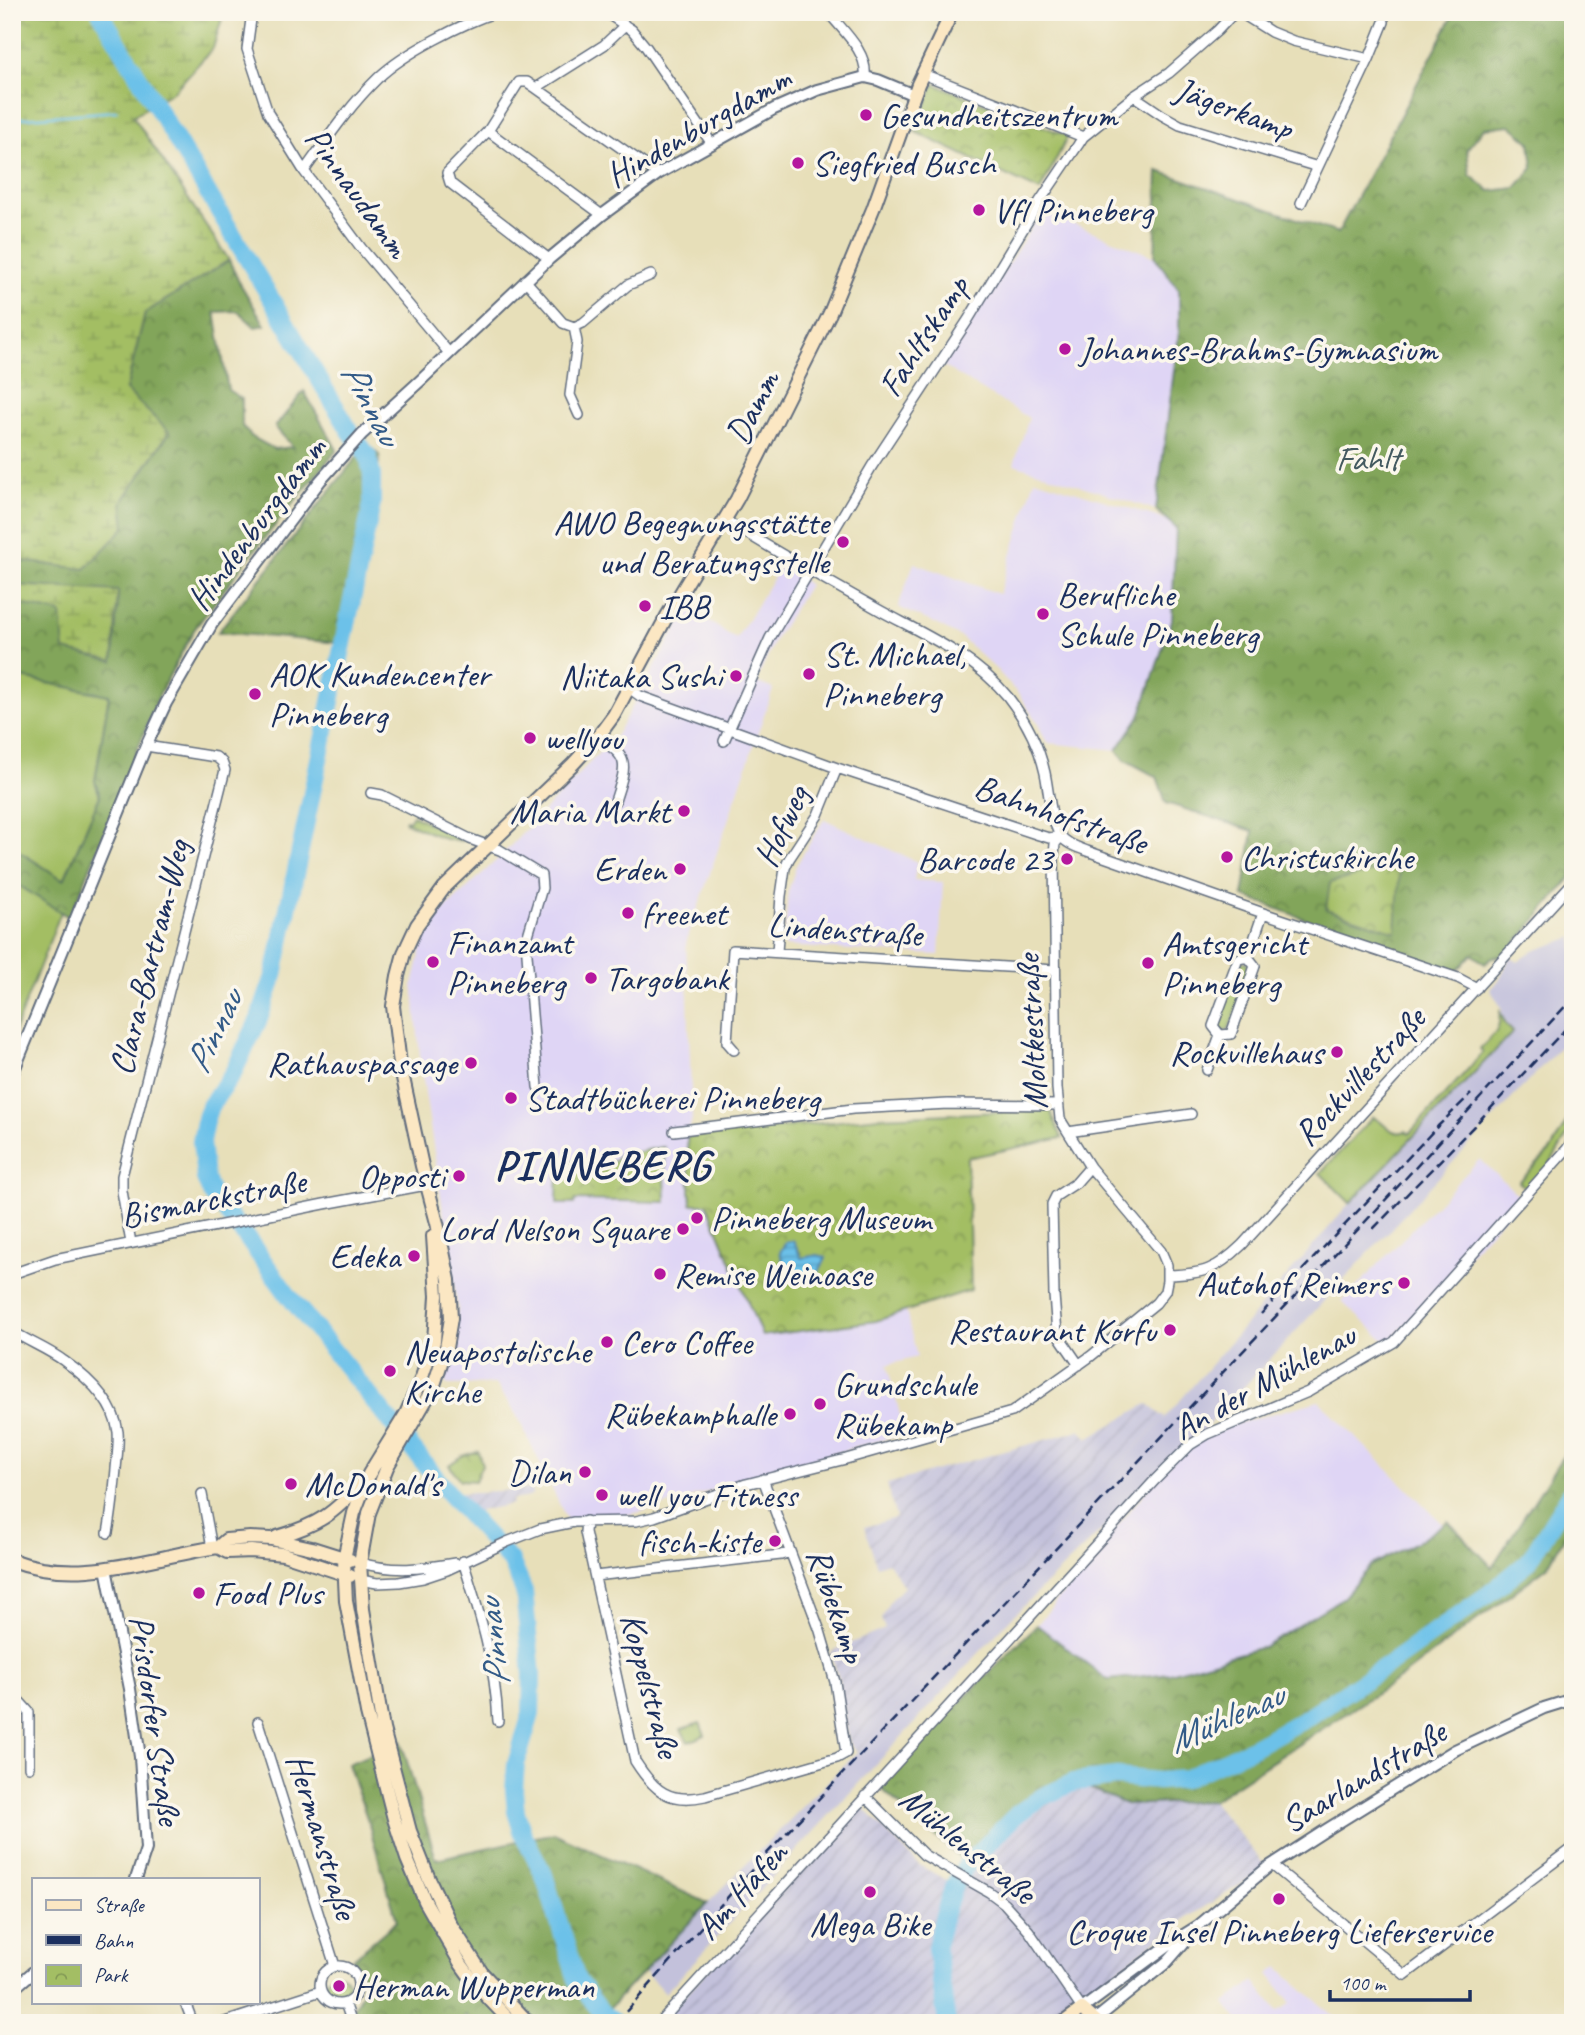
<svg xmlns="http://www.w3.org/2000/svg" width="1585" height="2035" font-family="Caveat,sans-serif">
<style>
.built{fill:#dfd5f5}
.industrial{fill:url(#industrial-furrows)}
.railway{fill:#c3c1db}
.grass{fill:#a3be64;stroke:#5f7661;stroke-width:2}
.forest{fill:url(#forest-crowns);stroke:#4e6a5c;stroke-width:2;fill-rule:evenodd}
.wetland{fill:url(#wetland-marsh);stroke:#5f7661;stroke-width:2}
.park{fill:url(#park-crowns);stroke:#5f7661;stroke-width:2}
.water{fill:url(#water-rules);stroke:#4478a4;stroke-width:2}
.lines{fill:none;stroke-linecap:round;stroke-linejoin:round}
.stream{stroke:#6cc1e9;stroke-width:2.5}
.river{stroke:#6cc1e9;stroke-width:18}
.minor-casing{stroke:#626d7e;stroke-width:12}
.tertiary-casing{stroke:#626d7e;stroke-width:14}
.secondary-casing{stroke:#626d7e;stroke-width:16}
.minor{stroke:#fff;stroke-width:9}
.tertiary{stroke:#fff;stroke-width:10}
.secondary{stroke:#fbe7c3;stroke-width:12}
.rail{stroke:#1b2f5e;stroke-width:2.5;stroke-dasharray:10 5;stroke-linecap:butt}
.poi-dot{fill:#b5179e;stroke:#fbf7ec;stroke-width:2.5}
.labels{text-anchor:middle;stroke-width:7;stroke-linejoin:round;paint-order:stroke}
.street-label{font-size:35px;fill:#1b2f5e;stroke:#fbf7ec}
.poi-label{font-size:35px;fill:#1b2f5e;stroke:#fbf7ec;text-anchor:start}
.park-label{font-size:35px;fill:#445a60;stroke:#fbf7ec}
.water-label{font-size:37px;font-style:italic;fill:#335b88;stroke:#fbf7ec}
.district-label{font-size:42px;font-weight:bold;letter-spacing:2px;fill:#1b2f5e;stroke:#fbf7ec}
</style>
<defs>
<pattern id="industrial-furrows" width="10" height="10" patternUnits="userSpaceOnUse" patternTransform="scale(1.75)"><rect width="10" height="10" fill="#c3c1db"/><path d="M-1 1l2-2M0 10L10 0M9 11l2-2" fill="none" stroke="#a7a6be"/></pattern>
<pattern id="forest-crowns" width="20" height="18" patternUnits="userSpaceOnUse" patternTransform="scale(1.75)"><rect width="20" height="18" fill="#82a55a"/><path d="M2 6a3 3 0 1 1 6 0M12 15a3 3 0 1 1 6 0" fill="none" stroke="#6a874e"/></pattern>
<pattern id="wetland-marsh" width="20" height="14" patternUnits="userSpaceOnUse" patternTransform="scale(1.75)"><rect width="20" height="14" fill="#a3be64"/><path d="M1 5h8M5 5V1M11 12h8M15 12V8" fill="none" stroke="#849b56"/></pattern>
<pattern id="park-crowns" width="20" height="18" patternUnits="userSpaceOnUse" patternTransform="scale(1.75)"><rect width="20" height="18" fill="#a3be64"/><path d="M2 6a3 3 0 1 1 6 0M12 15a3 3 0 1 1 6 0" fill="none" stroke="#849b56"/></pattern>
<pattern id="water-rules" width="6" height="5" patternUnits="userSpaceOnUse" patternTransform="scale(1.75)"><rect width="6" height="5" fill="#6cc1e9"/><path d="M0 2.5h6" fill="none" stroke="#589dc0"/></pattern>
</defs>
<rect width="100%" height="100%" fill="#fbf7ec"/>
<filter id="ink" filterUnits="userSpaceOnUse"><feTurbulence type="fractalNoise" baseFrequency=".0143" numOctaves="2"/><feDisplacementMap in="SourceGraphic" scale="14" xChannelSelector="R" yChannelSelector="G"/><feConvolveMatrix kernelMatrix="1 2 1 2 8 2 1 2 1" color-interpolation-filters="sRGB"/></filter>
<filter id="wash" filterUnits="userSpaceOnUse"><feTurbulence type="fractalNoise" baseFrequency=".00686" numOctaves="4" result="noise"/><feDisplacementMap in="SourceGraphic" scale="28" xChannelSelector="R" yChannelSelector="G"/><feGaussianBlur stdDeviation="1.57" result="paint"/><feColorMatrix in="noise" values="0 0 0 0 0 0 0 0 0 0 0 0 0 0 0 0 0 1.4 0 .05"/><feComposite in="paint" operator="in"/></filter>
<g filter="url(#wash)">
<rect width="100%" height="100%" fill="#e7dfb9"/>
<!-- built -->
<path class="built" d="M1042,211L1155,257L1179,290V332L1156,510L1014,464L1029,418L943,366Z
M1035,479L1167,520L1176,527L1172,620L1140,716L1117,750L1047,743L1037,722L1020,696L997,670L962,638L934,623L898,607L914,563L999,594Z
M782,564L809,585L777,636L756,682L773,689L686,943L692,1119L687,1137L691,1204H707L762,1335L876,1321L906,1311L917,1357L887,1365L905,1434L768,1471L674,1503L632,1514L567,1520L519,1419L496,1384L445,1385L458,1309L421,1066L413,984L427,926L501,856L616,735L688,608L736,639Z
M824,819L917,862L914,880L943,882L939,955L784,946L788,892L796,866Z
M1480,1159L1521,1198L1390,1341L1386,1342L1342,1302Z
M1319,1401L1446,1527L1370,1566L1344,1597L1263,1647L1170,1673L1108,1680L1037,1625L1155,1480L1190,1445L1231,1425Z
M1278,1967L1341,2023H1241L1225,2003L1254,1981L1278,2012L1291,2003L1269,1974Z"/>
<!-- industrial -->
<path class="industrial" d="M1147,1404L1165,1418L1116,1467L857,1752L849,1742L838,1676L830,1652L885,1629L881,1619L889,1602L904,1587L888,1562L877,1566L864,1527L896,1518L887,1484L1080,1430L1088,1438Z
M532,1489L533,1493L529,1497L512,1500V1504L475,1512L460,1493Z
M1074,1782L1128,1805L1212,1801L1267,1868L1185,1919L1088,1992L1036,2023H659L861,1805L919,1865L963,1889L974,1868L1024,1814Z"/>
<!-- railway -->
<path class="railway" d="M1573,937V1033L1190,1445L1015,1614L665,1993L644,1971L708,1903L857,1752L1116,1467L1165,1418L1350,1203L1513,1032L1503,1018L1501,1007L1490,989L1500,979L1510,957L1518,962L1531,952Z"/>
<!-- grass -->
<path class="grass" d="M12,676L109,695L95,781L100,796L64,880L12,847Z
M413,815L463,841L445,839L405,822L406,820L409,821Z
M12,881L61,912L12,1037Z
M1241,962H1246L1251,969L1229,1029L1221,1032L1217,1024Z
M1500,1012L1506,1025L1513,1032L1350,1203L1320,1173L1373,1117C1385,1123 1391,1137 1406,1131L1409,1134L1483,1053L1480,1049L1496,1032L1499,1023Z
M1573,1108V1126L1549,1166L1528,1190L1519,1182L1551,1150L1571,1114L1569,1112Z
M325 1986a12 12 0 1 1 24 0a12 12 0 1 1-24 0Z"/>
<!-- forest -->
<path class="forest" d="M1455,12H1573V875L1507,954L1492,958L1485,964L1472,954L1454,974L1243,896L1253,831L1166,803L1157,777L1125,760L1117,750L1140,716L1172,620L1176,528L1156,510L1179,332V290L1155,257L1158,171L1338,233ZM1510,125L1530,142L1533,168L1516,188L1490,191L1470,175L1467,149L1484,128Z
M229,260L238,280L265,325L255,327L238,311L215,312L228,390L242,399V426L252,437L274,449L293,447L275,427L304,391L337,450L249,557L194,630L160,693L70,918L12,881V847L64,880L100,796L95,781L109,695L12,676V602L61,613L113,661L118,592L12,585V560L85,569L122,502L169,433L126,390L145,313Z
M367,444L380,456L366,526L338,643L218,632Z
M1573,1440V1522L1547,1567L1400,1678L1212,1801L1128,1805L1074,1782L1024,1814L967,1864L877,1785L1037,1625L1108,1680L1170,1673L1263,1647L1344,1597L1370,1566L1421,1540L1448,1521L1492,1567Z
M401,1741L436,1859L554,1833L708,1903L595,2023H473L466,2015L459,2023H405L401,2012L370,2023H359L354,2007C367,1986 368,1978 352,1959L397,1921L367,1818L348,1764Z"/>
<!-- wetland -->
<path class="wetland" d="M12,12H224L213,48L174,91L133,116L229,260L145,313L126,390L169,432L122,502L125,527L85,569L12,560Z
M12,585L118,591L113,661L64,650L61,613L12,602Z"/>
<!-- park -->
<path class="park" d="M934,84L1068,136L1040,191L915,132Z
M1400,864L1396,932L1326,909L1330,883Z
M1050,1110L1062,1138L967,1158L971,1290L876,1321L762,1336L707,1204H691L687,1137L879,1117Z
M664,1147L666,1202L575,1200L574,1204H557L558,1161H614L619,1154C638,1155 646,1148 664,1147Z
M478,1451L482,1465L475,1481L460,1480L449,1465L462,1456Z
M700,1723L705,1735L688,1742L681,1729Z"/>
<!-- water -->
<path class="water" d="M794,1241L801,1258L818,1255L826,1258L818,1273L798,1282L786,1273L780,1252L786,1242Z"/>
<g class="lines">
<!-- stream -->
<path class="stream" d="M12,119L117,111"/>
<!-- river -->
<path class="river" d="M100,12L350,431L368,456L372,475V504L274,976L259,1019L233,1073L210,1106L205,1121L201,1142L205,1178L211,1193L249,1241L288,1295L450,1495L512,1563L524,1591L532,1675L531,1714L516,1764L514,1790L516,1812L523,1834L544,1875L577,1980L602,2013L615,2023
M947,2023L936,1948L942,1922L953,1888L967,1864L1017,1814L1042,1797L1074,1782L1117,1777L1159,1781L1184,1779L1254,1747L1309,1716L1392,1662L1490,1593L1528,1562L1573,1489"/>
</g>
</g>
<g filter="url(#ink)">
<g class="lines">
<!-- minor casing -->
<g class="minor-casing">
<path id="minor" d="M252,12L247,49L268,113L304,171L362,249L449,353
M605,12L632,30L646,47L712,144
M828,12C843,31 868,52 865,77
M1239,12L1271,32L1293,41L1369,59
M923,74L1083,137
M536,88L604,45L625,25
M1134,96L1162,115L1180,125L1318,167
M488,131L602,215
M304,171C327,139 350,105 378,78C404,53 463,23 497,12
M1301,203L1369,59L1384,22
M549,259L450,183L447,173L488,131L519,82H527L536,88L658,174
M525,280L563,323L574,327L583,323L628,285L651,275
M574,327L577,342L570,395L579,415
M725,520C776,552 829,582 881,611C927,636 974,656 1008,697C1025,719 1039,746 1045,773C1049,792 1050,818 1060,835C1066,844 1077,847 1087,851L1263,913L1458,978L1477,988
M629,688L640,696L837,768L1039,835L1049,838L1061,836
M597,738C632,757 626,766 615,801
M724,741L770,638L872,466L968,320L1040,201L1078,145L1083,137L1134,96L1169,73L1217,31L1235,12
M371,793L382,795L470,839L500,850L541,875L542,888L526,942L538,1087
M777,952L781,896L785,868L789,859L818,815L837,768
M1248,957L1263,913
M1220,1035L1231,1034L1255,966L1248,957
M1220,1035L1213,1026L1238,959L1248,957
M734,1050L727,1042L733,950L1055,970
M1207,1070L1220,1035
M674,1131L853,1109L948,1104L1058,1105
M1068,1132L1191,1114
M131,1243L122,1191V1176L225,770L222,762L216,757L146,746
M12,1274L55,1259L324,1204L426,1185
M1168,1275C1204,1274 1216,1270 1242,1245L1573,882
M12,1331C29,1342 48,1349 64,1361C87,1377 114,1402 118,1432C119,1444 117,1457 116,1469C114,1491 112,1512 108,1533
M1079,1365L1057,1333L1054,1295L1052,1204L1056,1196L1076,1183L1090,1167
M202,1494L212,1548
M586,1521L585,1532L635,1761C654,1791 669,1804 705,1796L837,1758L846,1753L835,1682L820,1631L763,1479
M463,1561C481,1618 495,1662 498,1721
M360,1563C395,1572 420,1569 455,1563
M595,1576L781,1555L790,1552
M360,1580L377,1583L399,1582L423,1578L447,1570L507,1542L540,1529L574,1522L636,1521L654,1517L746,1484L846,1459L1012,1412L1091,1356L1156,1303L1165,1291L1167,1281V1265L1161,1251L1090,1167L1068,1132L1060,1119L1057,1088L1054,855L1055,844L1061,836
M12,1700L20,1702L29,1712V1767
M258,1722L335,1966
M865,1796L924,1855L989,1892L1004,1903L1029,1931L1082,2009
M1272,1865L1405,1975L1573,1848
M320 1985a19 19 0 1 1 38 0a19 19 0 1 1-38 0Z
M185,2002L193,2023
M345,2003L352,2023
M222,2023L321,1991
M659,2023L1155,1480L1190,1445L1208,1434L1308,1392L1394,1342L1567,1149L1573,1139"/>
</g>
<!-- tertiary casing -->
<g class="tertiary-casing">
<path id="tertiary" d="M12,1075L146,746L166,703L212,624L320,481L362,434L420,381L549,259L602,215L658,174L774,109L817,90L865,77L878,80L914,95
M106,1568L130,1689L140,1757L146,1849L136,1879
M12,1990L33,1972
M1082,2009L1174,1941L1198,1926L1267,1868L1326,1830L1455,1750L1544,1708L1573,1699
M1096,2019L1167,1962L1194,1931"/>
</g>
<!-- secondary casing -->
<g class="secondary-casing">
<path id="secondary" d="M433,1236L437,1296L434,1341L422,1377L406,1414L369,1474L354,1513L344,1559L346,1601L367,1713L394,1819L407,1859L425,1901L461,1964L476,1985L512,2023
M277,1537C318,1525 334,1514 362,1482
M218,1547L227,1552L251,1551L283,1554L350,1576
M12,1560C80,1586 149,1557 218,1547L226,1540L250,1538L271,1539L312,1548L350,1560
M1082,2009L1098,2023
M529,2023L482,1973L451,1925L429,1879L410,1831L383,1729L363,1609L360,1563L369,1513L387,1467L433,1388L446,1348L451,1318L449,1280L437,1223L422,1166L400,1064L393,1006L398,976L404,953L417,925L444,888L573,764L597,738L614,715L667,616L737,499L830,313L873,209L918,84L952,12
M1063,2023L1082,2009"/>
</g>
<!-- minor -->
<use href="#minor" class="minor"/>
<!-- tertiary -->
<use href="#tertiary" class="tertiary"/>
<!-- secondary -->
<use href="#secondary" class="secondary"/>
<!-- rail -->
<path class="rail" d="M1373,1229L1473,1127L1573,1021
M1261,1314L1438,1126L1471,1094
M616,2023L758,1863L1351,1237L1573,998"/>
</g>
</g>
<!-- markers -->
<g class="poi-dot">
<circle cx="866" cy="115" r="7"/>
<circle cx="798" cy="163" r="7"/>
<circle cx="979" cy="210" r="7"/>
<circle cx="1065" cy="349" r="7"/>
<circle cx="843" cy="542" r="7"/>
<circle cx="645" cy="606" r="7"/>
<circle cx="1043" cy="614" r="7"/>
<circle cx="809" cy="674" r="7"/>
<circle cx="736" cy="676" r="7"/>
<circle cx="255" cy="694" r="7"/>
<circle cx="530" cy="738" r="7"/>
<circle cx="684" cy="811" r="7"/>
<circle cx="1227" cy="857" r="7"/>
<circle cx="1067" cy="859" r="7"/>
<circle cx="680" cy="869" r="7"/>
<circle cx="628" cy="913" r="7"/>
<circle cx="433" cy="962" r="7"/>
<circle cx="1148" cy="963" r="7"/>
<circle cx="591" cy="978" r="7"/>
<circle cx="1337" cy="1052" r="7"/>
<circle cx="471" cy="1063" r="7"/>
<circle cx="511" cy="1098" r="7"/>
<circle cx="459" cy="1176" r="7"/>
<circle cx="697" cy="1218" r="7"/>
<circle cx="683" cy="1229" r="7"/>
<circle cx="414" cy="1256" r="7"/>
<circle cx="660" cy="1274" r="7"/>
<circle cx="1404" cy="1283" r="7"/>
<circle cx="1170" cy="1330" r="7"/>
<circle cx="607" cy="1342" r="7"/>
<circle cx="390" cy="1371" r="7"/>
<circle cx="820" cy="1404" r="7"/>
<circle cx="790" cy="1414" r="7"/>
<circle cx="585" cy="1472" r="7"/>
<circle cx="291" cy="1484" r="7"/>
<circle cx="602" cy="1495" r="7"/>
<circle cx="775" cy="1541" r="7"/>
<circle cx="199" cy="1593" r="7"/>
<circle cx="870" cy="1892" r="7"/>
<circle cx="1279" cy="1899" r="7"/>
<circle cx="339" cy="1986" r="7"/>
</g>
<g class="labels">
<!-- street labels -->
<g class="street-label">
<text transform="translate(1234 108) rotate(20)" y="12">Jägerkamp</text>
<text transform="translate(698 126) rotate(-30)" y="12">Hindenburgdamm</text>
<text transform="translate(358 192) rotate(54)" y="12">Pinnaudamm</text>
<text transform="translate(923 336) rotate(-57)" y="12">Fahltskamp</text>
<text transform="translate(752 407) rotate(-63)" y="12">Damm</text>
<text transform="translate(256 523) rotate(-53)" y="12">Hindenburgdamm</text>
<text transform="translate(1061 814) rotate(19)" y="12">Bahnhofstraße</text>
<text transform="translate(781 826) rotate(-65)" y="12">Hofweg</text>
<text transform="translate(845 929) rotate(4)" y="12">Lindenstraße</text>
<text transform="translate(149 957) rotate(-76)" y="12">Clara-Bartram-Weg</text>
<text transform="translate(1031 1032) rotate(-93)" y="12">Moltkestraße</text>
<text transform="translate(1359 1076) rotate(-47)" y="12">Rockvillestraße</text>
<text transform="translate(213 1198) rotate(-11)" y="12">Bismarckstraße</text>
<text transform="translate(1264 1381) rotate(-29)" y="12">An der Mühlenau</text>
<text transform="translate(837 1605) rotate(71)" y="12">Rübekamp</text>
<text transform="translate(651 1685) rotate(75)" y="12">Koppelstraße</text>
<text transform="translate(156 1720) rotate(82)" y="12">Prisdorfer Straße</text>
<text transform="translate(1363 1776) rotate(-31)" y="12">Saarlandstraße</text>
<text transform="translate(323 1836) rotate(73)" y="12">Hermanstraße</text>
<text transform="translate(968 1845) rotate(39)" y="12">Mühlenstraße</text>
<text transform="translate(741 1890) rotate(-48)" y="12">Am Hafen</text>
</g>
<!-- poi labels -->
<g class="poi-label">
<text x="880" y="127">Gesundheitszentrum</text>
<text x="812" y="175">Siegfried Busch</text>
<text x="993" y="222">Vfl Pinneberg</text>
<text x="1079" y="361">Johannes-Brahms-Gymnasium</text>
<text x="829" y="534" text-anchor="end">AWO Begegnungsstätte<tspan x="829" dy="40">und Beratungsstelle</tspan></text>
<text x="1057" y="606">Berufliche<tspan x="1057" dy="40">Schule Pinneberg</tspan></text>
<text x="659" y="618">IBB</text>
<text x="823" y="666">St. Michael,<tspan x="823" dy="40">Pinneberg</tspan></text>
<text x="269" y="686">AOK Kundencenter<tspan x="269" dy="40">Pinneberg</tspan></text>
<text x="722" y="688" text-anchor="end">Niitaka Sushi</text>
<text x="544" y="750">wellyou</text>
<text x="670" y="823" text-anchor="end">Maria Markt</text>
<text x="1241" y="869">Christuskirche</text>
<text x="1053" y="871" text-anchor="end">Barcode 23</text>
<text x="666" y="881" text-anchor="end">Erden</text>
<text x="642" y="925">freenet</text>
<text x="447" y="954">Finanzamt<tspan x="447" dy="40">Pinneberg</tspan></text>
<text x="1162" y="955">Amtsgericht<tspan x="1162" dy="40">Pinneberg</tspan></text>
<text x="605" y="990">Targobank</text>
<text x="1323" y="1064" text-anchor="end">Rockvillehaus</text>
<text x="457" y="1075" text-anchor="end">Rathauspassage</text>
<text x="525" y="1110">Stadtbücherei Pinneberg</text>
<text x="445" y="1188" text-anchor="end">Opposti</text>
<text x="711" y="1230">Pinneberg Museum</text>
<text x="669" y="1241" text-anchor="end">Lord Nelson Square</text>
<text x="400" y="1268" text-anchor="end">Edeka</text>
<text x="674" y="1286">Remise Weinoase</text>
<text x="1390" y="1295" text-anchor="end">Autohof Reimers</text>
<text x="1156" y="1342" text-anchor="end">Restaurant Korfu</text>
<text x="621" y="1354">Cero Coffee</text>
<text x="404" y="1363">Neuapostolische<tspan x="404" dy="40">Kirche</tspan></text>
<text x="834" y="1396">Grundschule<tspan x="834" dy="40">Rübekamp</tspan></text>
<text x="776" y="1426" text-anchor="end">Rübekamphalle</text>
<text x="571" y="1484" text-anchor="end">Dilan</text>
<text x="305" y="1496">McDonald's</text>
<text x="616" y="1507">well you Fitness</text>
<text x="761" y="1553" text-anchor="end">fisch-kiste</text>
<text x="213" y="1605">Food Plus</text>
<text x="870" y="1936" text-anchor="middle">Mega Bike</text>
<text x="1279" y="1943" text-anchor="middle">Croque Insel Pinneberg Lieferservice</text>
<text x="353" y="1998">Herman Wupperman</text>
</g>
<!-- park labels -->
<g class="park-label">
<text x="1368" y="470">Fahlt</text>
</g>
<!-- water labels -->
<g class="water-label">
<text transform="translate(372 403) rotate(62)" y="13">Pinnau</text>
<text transform="translate(213 1031) rotate(-64)" y="13">Pinnau</text>
<text transform="translate(492 1643) rotate(-96)" y="13">Pinnau</text>
<text transform="translate(1225 1717) rotate(-24)" y="13">Mühlenau</text>
</g>
<!-- district labels -->
<g class="district-label">
<text x="603" y="1179">PINNEBERG</text>
</g>
</g>
<!-- margin -->
<rect width="1585" height="2035" fill="none" stroke="#fbf7ec" stroke-width="42"/>
<!-- legend -->
<rect x="32" y="1878" width="228" height="126" fill="#fbf7ec" stroke="#a1a7b3" stroke-width="2"/>
<rect x="46" y="1900" width="35" height="10" fill="#fbe7c3" stroke="#a1a7b3" stroke-width="2"/>
<text x="94" y="1912" font-size="21" fill="#1b2f5e">Straße</text>
<rect x="46" y="1935" width="35" height="10" fill="#1b2f5e" stroke="#a1a7b3" stroke-width="2"/>
<text x="94" y="1948" font-size="21" fill="#1b2f5e">Bahn</text>
<rect x="46" y="1965" width="35" height="21" fill="url(#park-crowns)" stroke="#a1a7b3" stroke-width="2"/>
<text x="94" y="1982" font-size="21" fill="#1b2f5e">Park</text>
<!-- scale -->
<path d="M1330 1990v10h140v-10" fill="none" stroke="#1b2f5e" stroke-width="3.5"/>
<text x="1340" y="1990" font-size="21" fill="#1b2f5e" stroke="#fbf7ec" stroke-width="5" paint-order="stroke">100 m</text>
</svg>
